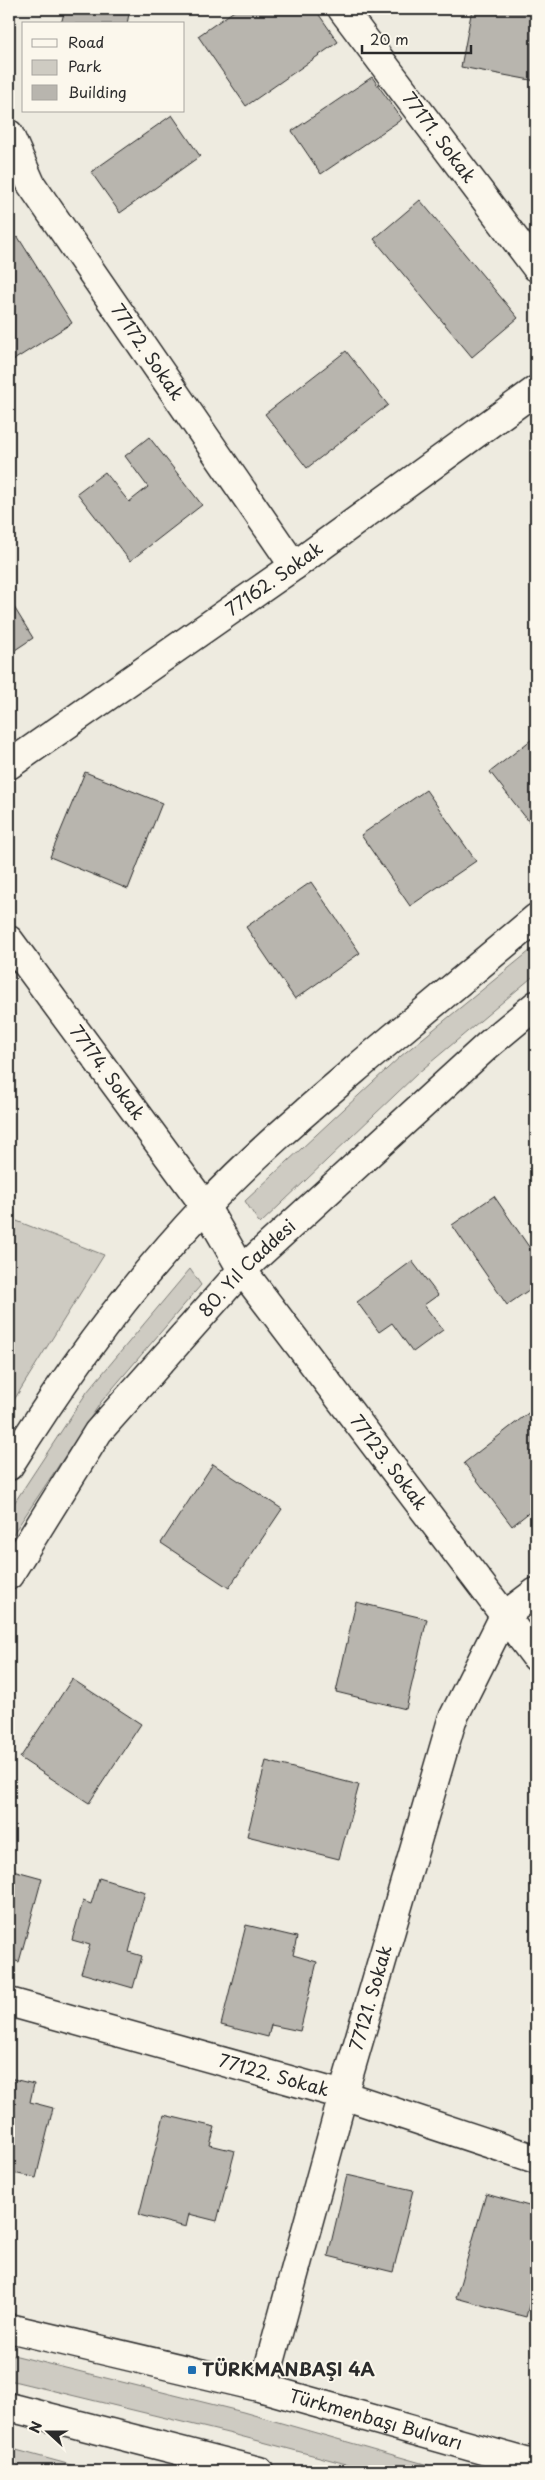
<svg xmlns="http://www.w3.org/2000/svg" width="545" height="2480" font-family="'Playpen Sans',sans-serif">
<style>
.green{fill:#cecbc2;stroke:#7c7b76}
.building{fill:#b8b5ae;stroke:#2b2b2b}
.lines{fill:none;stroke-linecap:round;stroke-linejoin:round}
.street-casing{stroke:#2b2b2b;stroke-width:31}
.secondary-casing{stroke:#2b2b2b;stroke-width:31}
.primary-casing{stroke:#2b2b2b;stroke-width:31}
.street{stroke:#fbf7ec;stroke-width:28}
.secondary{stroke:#fbf7ec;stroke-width:28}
.primary{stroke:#fbf7ec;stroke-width:28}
.poi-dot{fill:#1f6fb2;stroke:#fbf7ec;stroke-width:2}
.labels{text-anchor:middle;stroke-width:4;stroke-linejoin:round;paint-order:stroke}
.street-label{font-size:18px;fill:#2b2b2b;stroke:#fbf7ec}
.poi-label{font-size:18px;font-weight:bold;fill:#2b2b2b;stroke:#fbf7ec;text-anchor:start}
</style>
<rect width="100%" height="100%" fill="#eeebe0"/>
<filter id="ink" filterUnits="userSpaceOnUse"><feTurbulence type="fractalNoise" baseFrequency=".02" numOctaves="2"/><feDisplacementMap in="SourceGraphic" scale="10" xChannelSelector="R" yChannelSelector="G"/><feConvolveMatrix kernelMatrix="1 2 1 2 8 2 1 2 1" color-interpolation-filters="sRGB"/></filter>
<g filter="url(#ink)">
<!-- green -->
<path class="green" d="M536,946V974L418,1073L260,1224L245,1201L401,1056Z
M9,1218L104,1255L9,1408Z
M190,1269L201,1285L101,1402L9,1540V1511L87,1392Z
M9,2354L243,2412L449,2471H373L236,2435L9,2380Z
M9,2448L93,2471H9Z"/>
<!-- building -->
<path class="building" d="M65,9H130L127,24H61Z
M237,9H315L338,42L246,106L198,36Z
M472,9H536V81L461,67Z
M372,77L402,119L321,174L292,131Z
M172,115L200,156L120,213L91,172Z
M420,200L518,318L472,357L374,239Z
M18,237L72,323L9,363V243Z
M346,351L388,405L307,468L265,414Z
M149,437L202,505L130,561L77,493L105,472L129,502L148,487L125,456Z
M9,599L33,638L9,654Z
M536,736V818L530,823L490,772Z
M85,772L162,803L128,889L50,857Z
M426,790L476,861L410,906L361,835Z
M311,882L360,953L295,999L246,927Z
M494,1196L536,1257V1285L507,1305L452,1225Z
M412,1261L438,1295L424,1305L443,1330L413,1352L392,1323L379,1332L357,1302Z
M536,1407V1507L512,1526L464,1463Z
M213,1464L282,1509L229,1588L161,1543Z
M356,1602L427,1619L406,1709L336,1692Z
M72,1679L141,1724L89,1803L20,1758Z
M266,1761L359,1785L339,1859L247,1836Z
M9,1869L42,1878L19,1962L9,1959Z
M99,1878L145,1892L129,1952L142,1956L133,1988L81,1973L90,1945L72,1940L83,1901L91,1904Z
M246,1925L297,1937L293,1955L317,1962L300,2031L271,2025L268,2037L221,2025Z
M9,2078L34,2084L30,2102L53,2108L36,2178L9,2172Z
M164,2115L215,2127L210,2145L235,2151L217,2221L189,2214L186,2227L139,2215Z
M347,2175L413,2190L393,2272L328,2256Z
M486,2194L536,2208V2278L526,2317L456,2298Z"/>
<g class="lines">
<!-- street casing -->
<g class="street-casing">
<g id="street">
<path id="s1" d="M342,9L536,267"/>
<path id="s2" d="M9,134L31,184L294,566"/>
<path id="s3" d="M9,765L294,566L536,390"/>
<path id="s4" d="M242,1270L536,1657"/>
<path id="s5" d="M9,2002L343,2095L536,2159"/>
<path id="s6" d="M263,2388L343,2095L452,1720L504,1616L536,1592"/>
</g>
</g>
<!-- secondary casing -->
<g class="secondary-casing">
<g id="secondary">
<path id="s7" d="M9,940L205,1206L242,1270"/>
<path d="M9,1466C66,1374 131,1285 206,1206C255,1154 311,1107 365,1061C422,1014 479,966 536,918"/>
<path id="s8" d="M9,1575L98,1432L242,1270L488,1045L536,1005"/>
</g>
</g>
<!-- primary casing -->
<g class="primary-casing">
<g id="primary">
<path id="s9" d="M9,2328L263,2388L536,2465"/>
<path d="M9,2407L259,2471"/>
</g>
</g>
<!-- street -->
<use href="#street" class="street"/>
<!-- secondary -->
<use href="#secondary" class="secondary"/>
<!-- primary -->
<use href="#primary" class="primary"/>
</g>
</g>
<!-- markers -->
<rect class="poi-dot" x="187" y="2365" width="10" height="10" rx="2.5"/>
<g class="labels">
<!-- street labels -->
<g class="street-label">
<text dy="6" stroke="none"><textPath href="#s1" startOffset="161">77171. Sokak</textPath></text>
<text dy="6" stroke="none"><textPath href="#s2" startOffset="259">77172. Sokak</textPath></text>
<text dy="6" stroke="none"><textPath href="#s3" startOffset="324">77162. Sokak</textPath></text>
<text dy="6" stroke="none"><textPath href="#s7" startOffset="165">77174. Sokak</textPath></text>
<text dy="6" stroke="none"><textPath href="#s8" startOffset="390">80. Yıl Caddesi</textPath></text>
<text dy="6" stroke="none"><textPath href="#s4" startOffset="242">77123. Sokak</textPath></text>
<text dy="6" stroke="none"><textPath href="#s6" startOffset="405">77121. Sokak</textPath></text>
<text dy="6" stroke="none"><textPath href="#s5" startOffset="275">77122. Sokak</textPath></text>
<text dy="6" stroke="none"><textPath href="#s9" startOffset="378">Türkmenbaşı Bulvarı</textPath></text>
</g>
<!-- poi labels -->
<g class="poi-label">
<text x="202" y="2376">TÜRKMANBAŞI 4A</text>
</g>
</g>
<!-- margin -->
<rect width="545" height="2480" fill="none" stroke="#fbf7ec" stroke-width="30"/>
<rect x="15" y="15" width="515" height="2450" fill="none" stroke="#2b2b2b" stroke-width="2" filter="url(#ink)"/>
<!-- legend -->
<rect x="22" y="22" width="162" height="90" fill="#fbf7ec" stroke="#a8a59f"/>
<rect x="32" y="39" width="25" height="8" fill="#fbf7ec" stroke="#a8a59f"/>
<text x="68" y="48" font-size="15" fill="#2b2b2b">Road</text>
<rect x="32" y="60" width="25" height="15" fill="#cecbc2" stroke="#a8a59f"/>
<text x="68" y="72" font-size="15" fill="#2b2b2b">Park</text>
<rect x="32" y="85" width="25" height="15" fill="#b8b5ae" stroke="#a8a59f"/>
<text x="68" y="98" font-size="15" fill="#2b2b2b">Building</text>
<!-- north arrow -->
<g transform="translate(48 2432) rotate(291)" stroke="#fbf7ec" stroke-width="4" paint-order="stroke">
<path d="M0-4L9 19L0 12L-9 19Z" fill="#2b2b2b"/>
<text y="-8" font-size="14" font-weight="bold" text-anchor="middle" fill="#2b2b2b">N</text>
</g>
<!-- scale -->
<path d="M362 45v8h109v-8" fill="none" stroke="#2b2b2b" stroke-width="2.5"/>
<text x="370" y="45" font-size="15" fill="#2b2b2b" stroke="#fbf7ec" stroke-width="4" paint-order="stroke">20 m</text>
</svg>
